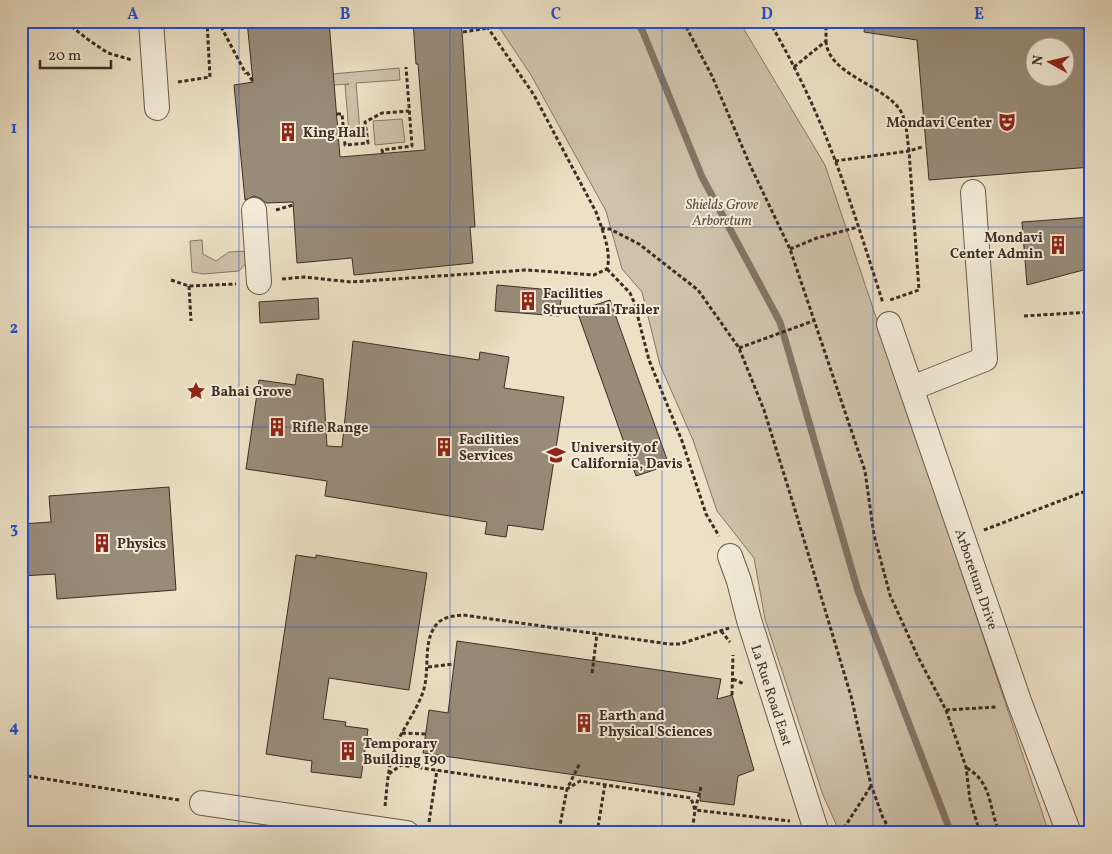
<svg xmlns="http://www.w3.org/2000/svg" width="1112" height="854" font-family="Vollkorn,serif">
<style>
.green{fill:#cec2aa;stroke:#867867}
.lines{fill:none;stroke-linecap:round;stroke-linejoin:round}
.stream{stroke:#837464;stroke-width:7}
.building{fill:#988b78;stroke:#3e2d24;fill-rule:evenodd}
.minor-casing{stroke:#6a5a4c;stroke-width:26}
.path{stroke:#3e2d24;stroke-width:3;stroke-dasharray:4 2.5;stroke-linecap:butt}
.minor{stroke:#f3ecd9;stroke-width:24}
.grid{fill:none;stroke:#1d4ed8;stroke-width:1;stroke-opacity:0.55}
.labels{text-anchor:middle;stroke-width:4;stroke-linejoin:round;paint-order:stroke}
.poi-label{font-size:14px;font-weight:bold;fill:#3e2d24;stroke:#f3ecd9;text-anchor:start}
.park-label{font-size:14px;font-style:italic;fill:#5b4b3f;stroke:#f3ecd9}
.street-label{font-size:14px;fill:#3e2d24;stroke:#f3ecd9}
.neatline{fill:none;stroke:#1d4ed8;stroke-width:2}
.grid-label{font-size:16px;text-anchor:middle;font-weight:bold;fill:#1d4ed8}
</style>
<rect width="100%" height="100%" fill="#ece1c5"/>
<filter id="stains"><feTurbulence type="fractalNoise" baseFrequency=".004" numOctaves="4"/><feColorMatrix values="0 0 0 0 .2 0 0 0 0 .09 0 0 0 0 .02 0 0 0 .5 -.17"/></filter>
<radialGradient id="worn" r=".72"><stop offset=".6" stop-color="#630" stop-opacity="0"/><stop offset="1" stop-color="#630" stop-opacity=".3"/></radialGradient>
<!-- green -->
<path class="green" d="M495,21H739L825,165L1049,833H840L823,795L765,619L754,558L717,511L693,440L660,365L642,292L622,269L606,211L531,75Z
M399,68L400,80L356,83L360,132L349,133L345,85L349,84L333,85L332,74Z
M402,119L405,142L375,145L373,121Z
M202,240L203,254L216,261L229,252L248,251V261L239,271L203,274L192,272L190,241Z"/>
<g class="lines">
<!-- stream -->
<path class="stream" d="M637,21L643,32L702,177L780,322L858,591L951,833"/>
</g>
<!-- building -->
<path class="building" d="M247,21H329L340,157L425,150L418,64H416L413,21H459L462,31L475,227H470L473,263L354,275L352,258L297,263L293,202L266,203L260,198L254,196L245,200L234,85L253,82Z
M865,21H1091V167L929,180L917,40L864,32ZM1034,48H1064V78H1034Z
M1091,217V268L1027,285L1022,222Z
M497,285L562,291L559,316L495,311Z
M318,298L319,319L260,323L259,302Z
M610,300L669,465L636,476L577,311Z
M353,341L479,360L480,352L509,357L504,388L564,397L543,530L508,525L506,537L485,534L487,522L325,496L327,481L246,469L259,380L295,385L297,374L323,379L327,446L342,447Z
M169,487L176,590L57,599L55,574L21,576V524L51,522L49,496Z
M296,555L316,558V555L427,573L409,690L329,678L323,719L346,722L345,726L368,729L361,778L311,772L312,761L266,754Z
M457,641L721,679L717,699L732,695L754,770L738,776L734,805L700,801V793L423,753L429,710L448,713Z"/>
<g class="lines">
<!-- minor casing -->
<g class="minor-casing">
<path id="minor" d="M151,21L157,108
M254,210L259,282
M889,324L1019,701L1069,833
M912,388L985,359L973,192
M730,556L739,581L749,620L817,833
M202,803L407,833"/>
</g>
<!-- path -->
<path class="path" d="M218,21L246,74
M683,21L712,76L750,165L790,249L865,471L874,535L890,595L918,657L946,710L966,767L970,800L980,833
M769,21C791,59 810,97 826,137C848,191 865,247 883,303
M21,27L35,23H67L90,41L108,53L132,60
M463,32L488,28
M826,41C828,75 883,84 900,110C907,121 907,137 909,151L922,147
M794,67L826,41V22
M247,72L253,82
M178,82L210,77L207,21
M337,114H342L345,145L368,143L365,122L382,113L409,111
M383,153L382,150L412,146L406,67
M835,161L909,151L919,290L890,300
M276,210L293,205
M601,228L610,229L639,244L698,290L739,348L764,410L792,500L851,696L871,785L883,818L892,833
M790,249L817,238L858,227
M607,269L630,293L634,302L649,360L682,441L706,514L719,536
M282,279L304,277L351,282L527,270L594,275L607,269C612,252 602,229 596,212L534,95L488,28L486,21
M171,280L189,286L236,284
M189,286L191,321
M1024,316L1091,312
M739,348L813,321
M984,530L1091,489
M721,631L730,642
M428,667L454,664
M592,673L597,634
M733,679L744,684
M732,695L733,655
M946,710L997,707
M402,733L426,734
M967,768C971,771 976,774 979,778C992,793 991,816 1000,833
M389,774L401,765L567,789L580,781L691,798L695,810L692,833
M21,775L179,800
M701,787L695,810L790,821
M385,806C387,788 388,767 394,750C402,729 416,712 423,692C430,672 423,645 434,628C440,617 452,616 463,615L669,644H680L729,628
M429,822L437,770
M559,830L567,789L580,763
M839,832L842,831L871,786
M597,833L605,784"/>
<!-- minor -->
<use href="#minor" class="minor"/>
</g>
<!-- grid -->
<path class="grid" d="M239,21V833M450,21V833M662,21V833M873,21V833M21,227H1091M21,427H1091M21,627H1091"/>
<!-- icons -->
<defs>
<g id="theatre-bare" transform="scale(1.5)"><path d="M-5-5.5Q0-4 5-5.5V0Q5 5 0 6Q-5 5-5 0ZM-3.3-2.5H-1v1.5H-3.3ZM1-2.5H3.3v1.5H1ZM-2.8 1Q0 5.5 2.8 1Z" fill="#8f2418" stroke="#f3ecd9" stroke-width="2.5" paint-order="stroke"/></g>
<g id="building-bare" transform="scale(1.5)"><path d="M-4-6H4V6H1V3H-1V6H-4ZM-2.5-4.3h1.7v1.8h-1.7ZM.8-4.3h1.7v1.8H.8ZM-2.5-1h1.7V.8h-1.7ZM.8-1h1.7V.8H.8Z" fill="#8f2418" stroke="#f3ecd9" stroke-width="2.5" paint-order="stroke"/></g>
<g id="sight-bare" transform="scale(1.5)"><path d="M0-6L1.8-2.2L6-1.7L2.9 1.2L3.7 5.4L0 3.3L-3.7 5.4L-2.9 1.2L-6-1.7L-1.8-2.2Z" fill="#8f2418" stroke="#f3ecd9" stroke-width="2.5" paint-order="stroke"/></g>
<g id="university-bare" transform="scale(1.5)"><path d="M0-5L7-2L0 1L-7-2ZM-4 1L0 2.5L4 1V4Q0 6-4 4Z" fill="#8f2418" stroke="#f3ecd9" stroke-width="2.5" paint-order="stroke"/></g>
</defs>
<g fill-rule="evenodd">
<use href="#theatre-bare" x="1007" y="122"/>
<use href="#building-bare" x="288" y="132"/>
<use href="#building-bare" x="1058" y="245"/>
<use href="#building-bare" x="528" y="301"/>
<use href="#sight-bare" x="196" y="391"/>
<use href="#building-bare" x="277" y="427"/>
<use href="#building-bare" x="444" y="447"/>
<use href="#university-bare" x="556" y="455"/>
<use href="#building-bare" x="102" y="543"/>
<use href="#building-bare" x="584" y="723"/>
<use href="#building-bare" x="348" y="751"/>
</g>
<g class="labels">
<!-- poi labels -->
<g class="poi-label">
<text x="992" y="127" text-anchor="end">Mondavi Center</text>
<text x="303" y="137">King Hall</text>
<text x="1043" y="242" text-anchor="end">Mondavi<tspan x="1043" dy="16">Center Admin</tspan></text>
<text x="543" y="298">Facilities<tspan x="543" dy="16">Structural Trailer</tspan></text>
<text x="211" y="396">Bahai Grove</text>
<text x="292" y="432">Rifle Range</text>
<text x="459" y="444">Facilities<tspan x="459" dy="16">Services</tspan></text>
<text x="571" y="452">University of<tspan x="571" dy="16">California, Davis</tspan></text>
<text x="117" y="548">Physics</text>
<text x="599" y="720">Earth and<tspan x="599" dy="16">Physical Sciences</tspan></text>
<text x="363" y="748">Temporary<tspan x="363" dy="16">Building 190</tspan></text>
</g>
<!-- park labels -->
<g class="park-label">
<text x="722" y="209">Shields Grove<tspan x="722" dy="16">Arboretum</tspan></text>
</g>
<!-- street labels -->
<g class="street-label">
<text transform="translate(977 579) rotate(71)" y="5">Arboretum Drive</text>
<text transform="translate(772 695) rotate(72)" y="5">La Rue Road East</text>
</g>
</g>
<!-- margin -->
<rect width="1112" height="854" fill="none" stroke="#ece1c5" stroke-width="55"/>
<!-- north arrow -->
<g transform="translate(1050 62) rotate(278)"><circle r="24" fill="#f3ecd9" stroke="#aba091"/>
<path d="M0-4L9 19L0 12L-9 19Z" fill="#8f2418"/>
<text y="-8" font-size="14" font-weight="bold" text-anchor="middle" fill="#3e2d24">N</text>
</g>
<!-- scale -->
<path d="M40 60v8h71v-8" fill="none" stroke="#3e2d24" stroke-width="2.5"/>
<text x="48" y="60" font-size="15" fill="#3e2d24" stroke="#f3ecd9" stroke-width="4" paint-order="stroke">20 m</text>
<rect x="28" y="28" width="1056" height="798" class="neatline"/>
<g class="grid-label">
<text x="133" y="19">A</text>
<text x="345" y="19">B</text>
<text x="556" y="19">C</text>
<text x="767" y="19">D</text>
<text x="979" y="19">E</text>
<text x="14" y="133">1</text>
<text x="14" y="333">2</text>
<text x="14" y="533">3</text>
<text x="14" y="732">4</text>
</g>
<rect width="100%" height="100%" filter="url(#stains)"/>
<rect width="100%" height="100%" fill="url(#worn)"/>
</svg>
